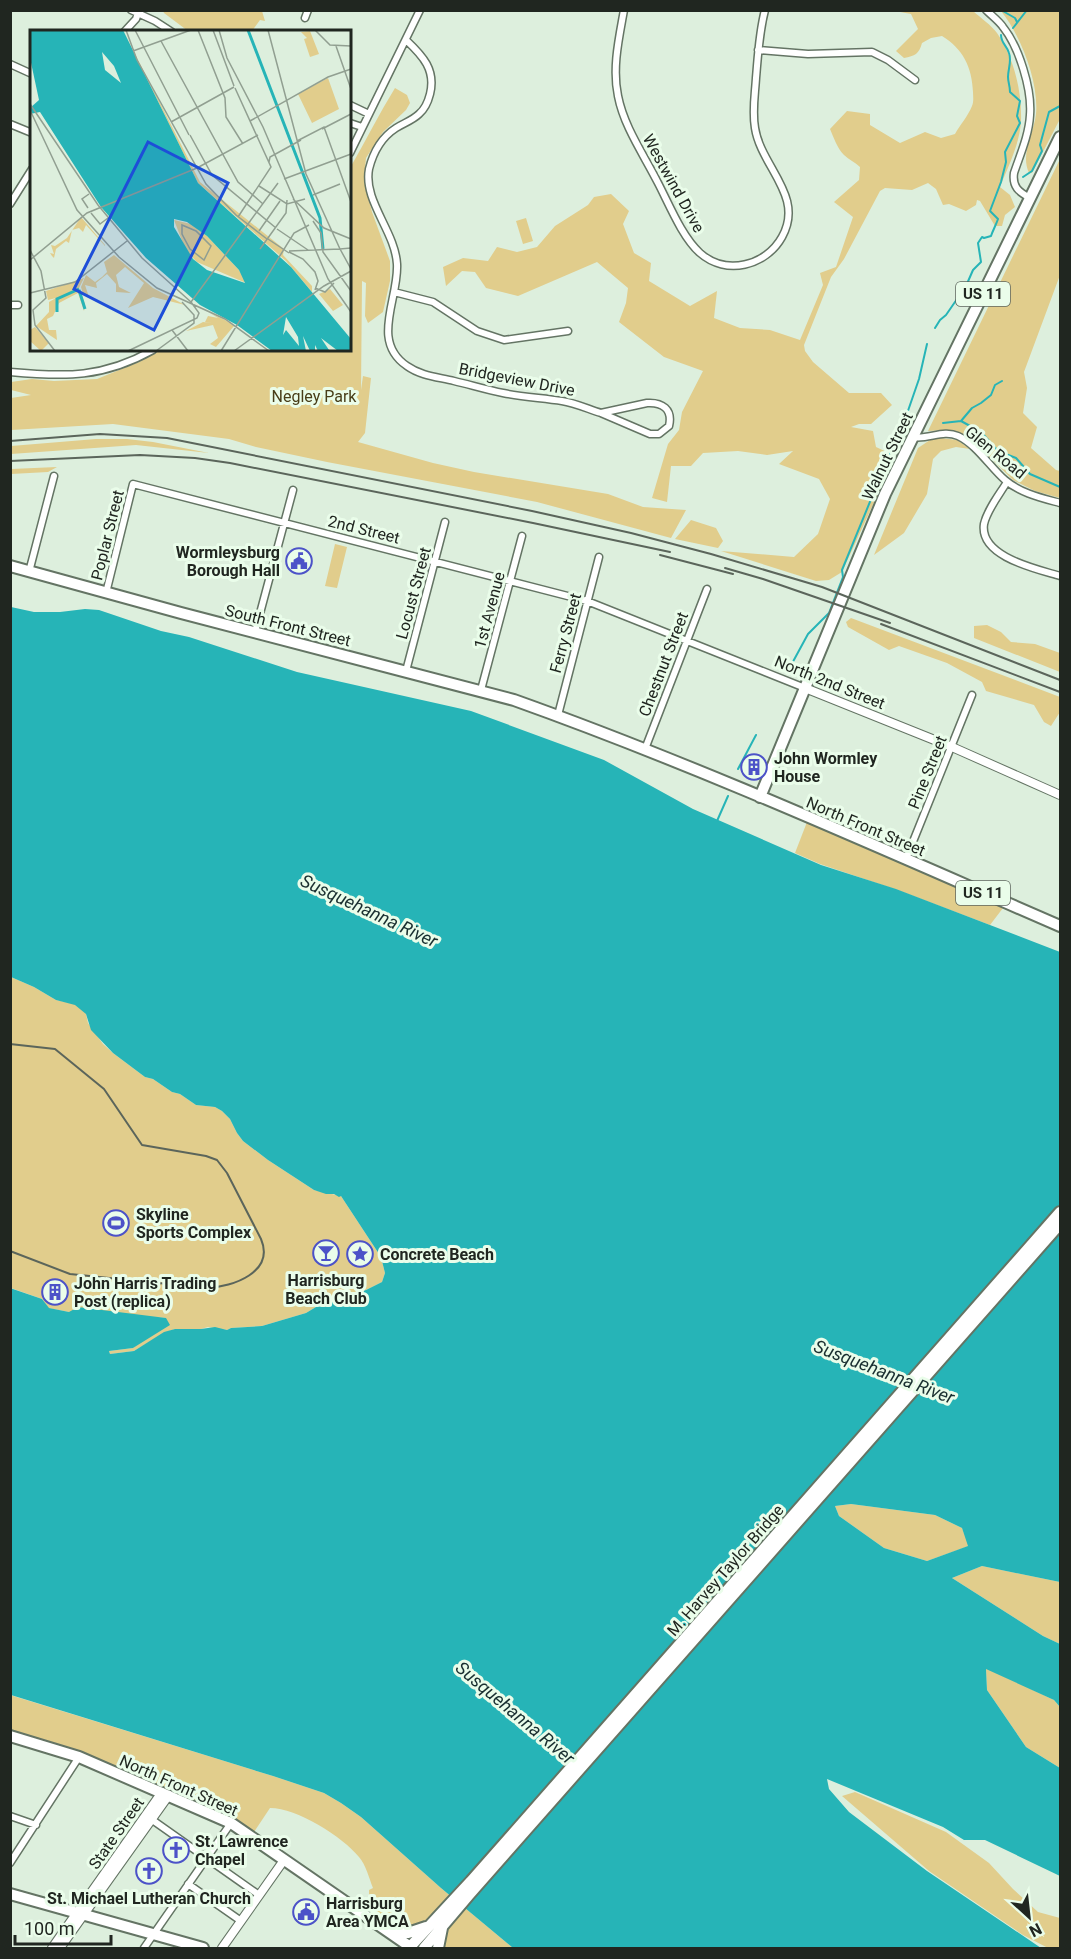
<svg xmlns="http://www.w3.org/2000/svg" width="1071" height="1959" font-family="Roboto,sans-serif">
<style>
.green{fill:#e1cd8c}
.water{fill:#26b4b7;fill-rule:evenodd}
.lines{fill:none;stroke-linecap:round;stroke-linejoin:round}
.stream{stroke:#26b4b7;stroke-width:2}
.minor-casing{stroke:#647464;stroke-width:9}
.tertiary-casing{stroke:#647464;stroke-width:10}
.primary-casing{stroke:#647464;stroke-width:14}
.minor{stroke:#fff;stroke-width:6}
.tertiary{stroke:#fff;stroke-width:8}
.primary{stroke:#fff;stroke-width:10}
.rail{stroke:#5b655b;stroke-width:2}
.labels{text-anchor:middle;stroke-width:6;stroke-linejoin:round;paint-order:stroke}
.shield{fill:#eafdea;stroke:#5d665d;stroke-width:1.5}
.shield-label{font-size:15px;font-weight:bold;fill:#202620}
.street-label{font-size:16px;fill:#202620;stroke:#eafdea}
.park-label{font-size:16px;fill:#483d18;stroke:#eafdea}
.poi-label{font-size:16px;font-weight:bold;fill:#202620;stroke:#eafdea;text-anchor:start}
.water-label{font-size:18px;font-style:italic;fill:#192f30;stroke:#eafdea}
.inset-river{fill:none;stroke:#26b4b7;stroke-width:3}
.inset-road{fill:none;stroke:#919f91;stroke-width:1.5}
.view{fill:#1d4ed8;fill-opacity:0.15;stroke:#1d4ed8;stroke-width:3}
.inset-edge{fill:none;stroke:#202620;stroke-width:3}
</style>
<rect width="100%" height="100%" fill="#ddefdd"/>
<!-- green -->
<path class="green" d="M163,11H262L265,21L260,20L252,31H188L164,13Z
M895,11H973C981,18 991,25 997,33C1014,58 1022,91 1021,121C1020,143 1008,167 1000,187L1010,195L1015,207L1005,215L1002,226H995L980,201L977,200L976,205L966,211L949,204L943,205L936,189L928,183L912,190L885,188L880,191L844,259L831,277L804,345L805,351L813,362L849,393H881L892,405L871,424H859L851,427L873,431L876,447L893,455L888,472L842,572L829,580L816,581L721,551L794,557L818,534L830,499L819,479L779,464L793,451L767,455L738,451L703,453L691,466H671L667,502L652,498L668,444L679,430L682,412L703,371L664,357L619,322L626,303L628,288L597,262L518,296L486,288L475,272L462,271L446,286L443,267L463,258L488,261L497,247L517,252L537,247L555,226L588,205L594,197L611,194L629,211L623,224L634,253L651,263L649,281L690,306L717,291L714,318L740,328L770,330L800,340L823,285L820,273L836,267L853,217L834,202L859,180L860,167C855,162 849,160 844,155C837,148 834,138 830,129L847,111L870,114V125L900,143L925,132L941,138L955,134C960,125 968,116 972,106C974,101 973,96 973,92C972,67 963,49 942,36L931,38L922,43C919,54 915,56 904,58L896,51L918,29L911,14Z
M1001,11H1060V119L1032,173H1029C1020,154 1034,133 1036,114C1039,82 1021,36 1001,11Z
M395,88L407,95L410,103L406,110L383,132L366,158L364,180L372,212L390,261V281L383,312L368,323L365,316L366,283L362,281L361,390L363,376L371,378L365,433L358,442L433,463L474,472L608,494L643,507L686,510L671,538L537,502L327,462L256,447L229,439L113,424L11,430V398L31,395L11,390V382L32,379L54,381L97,379L139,362L161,350H350V168C365,142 379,114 395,88Z
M1060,159V275L1024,372L1027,388L1023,413L1037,427L1031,448L1056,470L1060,471V498L1035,491L1013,480L968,436L947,430L928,431Z
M526,218L533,241L523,244L516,221Z
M941,438L957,440L970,449L956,447L941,451L933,459L927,494L904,533L874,555L918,448L930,440Z
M96,439H127L153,442L209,453L136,445L11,454V446Z
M57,467L48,472L11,474V469Z
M691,520L716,528L723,541L718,548L675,539Z
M335,544L347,547L337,588L325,586Z
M851,618L1060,697V712L1051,726L1044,722L1034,705L986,691L982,682L947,663L899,646L889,650L848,627L846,622Z
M987,625L1001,632L1011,642L1035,644L1060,653V672L974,638V626Z
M807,822L1003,908L990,925L900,891L820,864L795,853Z
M11,977L34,987L56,1000L75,1004L84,1010L86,1014L88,1023L103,1044L113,1053L145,1077L153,1079L172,1092L180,1094L196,1105L215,1107L222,1111L230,1119L237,1133L243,1141L268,1160L314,1190L341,1196L381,1257L385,1273L382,1282L366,1290L316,1307L306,1313L262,1326L231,1328L227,1330L208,1327L201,1329H175L164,1333L134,1351L110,1354L109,1351L133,1348L166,1318L69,1312L48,1308L42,1299L11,1288Z
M851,1504L935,1515L962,1528L969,1546L927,1561L884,1548L839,1516L835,1506Z
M982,1566L1060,1582V1644L1043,1636L952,1578Z
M986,1668L1054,1700L1060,1707V1768L1026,1747L987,1690Z
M10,1695L273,1776L324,1793L341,1803L361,1817L441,1888L513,1948H428L374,1909L369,1896V1890L373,1888C369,1878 366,1865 359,1857C343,1837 297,1808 270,1808L254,1832L238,1821L73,1750L11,1732Z
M855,1792L946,1832L989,1863L1013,1889L1038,1912L1060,1918V1948H1048L1023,1935L929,1871L842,1796Z"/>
<!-- water -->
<path class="water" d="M11,607L34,612H60L85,609L99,610L161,631L189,637L297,672L471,711L604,760L693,809L821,865L896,889L1060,952V1582L982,1566L952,1578L1043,1636L1060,1644V1707L1054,1700L986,1669L987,1690L1026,1747L1060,1768V1876L985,1840H964L943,1827L827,1779L829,1789L849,1812L927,1871L1041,1948H513L441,1888L361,1817L341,1803L324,1793L273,1776L11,1695L10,1288L42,1299L49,1308L69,1312L78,1307L166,1318L170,1325L133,1348L109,1351L110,1354L134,1351L164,1332L175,1329H201L215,1327L227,1330L231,1328L262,1326L306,1313L316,1307L366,1290L382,1282L385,1273L381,1257L341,1196L339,1197L334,1194H326L314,1190L268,1160L243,1141L237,1133L230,1119L222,1111L215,1107L196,1105L180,1094L172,1092L153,1079L145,1077L113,1053L91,1030L86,1014L75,1005L56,1000L34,987L11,977ZM851,1504L935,1515L962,1528L968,1546L927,1561L884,1548L839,1516L835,1506Z"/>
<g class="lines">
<!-- stream -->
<path class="stream" d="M1001,10L1015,18L1017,22
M1013,28L1027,10
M1023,177L1032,171L1042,151L1040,145L1049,112L1060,106
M935,328L940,320L946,315L966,286L973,270L981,262L978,243L982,237L984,238L991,236C993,230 996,225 998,219L990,211L1001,182L1006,162L1005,152L1020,123L1017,116L1020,101L1010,92C1010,86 1008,82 1008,77C1008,69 1012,61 1009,53C1007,46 1001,43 1001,35
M961,421L972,408L981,403L991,395L995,385L1002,381
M943,423L961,421L981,432L998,451L1016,458L1030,474L1060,487
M901,431L919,379L927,344
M895,442L899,435
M789,669L808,634L829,613L843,577L842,570L890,453
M738,769L756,735
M717,821L728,796"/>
<!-- minor casing -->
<g class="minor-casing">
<path id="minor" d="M131,10L155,21L172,32
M624,10C619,38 612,68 618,96C624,127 644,155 658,183C669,204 682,237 700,253C726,276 766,266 782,237C805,196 761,167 755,128C752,111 755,95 756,78C758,55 759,33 765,10
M986,10C992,16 999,21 1003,27C1019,47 1032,89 1030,115C1029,135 1020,155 1014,173C1012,187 1019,192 1030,198
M305,18L308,10
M124,32L136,19L139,10
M406,40C423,56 436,70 430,94C428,102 425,109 419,114C413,120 404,123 396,128C382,137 373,153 369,169C363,201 395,231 397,264C399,299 370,341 407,366C421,376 438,377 454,381C471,385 487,390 503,393C522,397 543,398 562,401C575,403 588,409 601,413
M758,50L808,54L872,52L888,60L915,80
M10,64L32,74
M350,105L369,114
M350,123L362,127
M10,124L32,133
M350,153L420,10
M10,204L32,169
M394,292L433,302L477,331L504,340L568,331
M10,305H18
M10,372C66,377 103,378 153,350
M647,403C662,402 673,409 669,426L659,434H650L601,413Z
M913,437C928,440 943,429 958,436C977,445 990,467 1005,480C1020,493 1042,498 1060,503
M1007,482C999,495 987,510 984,524C979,557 1037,569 1060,576
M29,572L54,476
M106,593L133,484L587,601L805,688
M255,632L293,490
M406,671L445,522
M481,690L522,536
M558,715L599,557
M645,749L707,589
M906,859L972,695
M10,1816L36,1825
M151,1819L259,1895
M10,1863L79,1757
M188,1884L241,1921
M144,1948L231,1823"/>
</g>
<!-- tertiary casing -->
<g class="tertiary-casing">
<path id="tertiary" d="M805,688L952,747L1060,795
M52,1948L162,1792
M60,1948L169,1795
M222,1948L284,1860"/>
</g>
<!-- primary casing -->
<g class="primary-casing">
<path id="primary" d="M10,566L181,613L514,700C699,766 880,848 1060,926
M760,797L885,494L1060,137
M10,1736L79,1757L231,1823L412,1948
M10,1894L203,1948
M389,1930L408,1933L426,1927
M409,1948L471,1881L1060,1212
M424,1948L469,1895L1060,1224
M438,1948L442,1928"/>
</g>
<!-- minor -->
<use href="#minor" class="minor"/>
<!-- tertiary -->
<use href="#tertiary" class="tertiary"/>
<!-- primary -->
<use href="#primary" class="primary"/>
<!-- rail -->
<path class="rail" d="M10,441L100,434L167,438L532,511L631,533L711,554L822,587L1060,680
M10,461L140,455L195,458L230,463L533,523L670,552
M660,555L733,574
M725,568L763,579L890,623
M881,624L1060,692
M10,1044L55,1049L104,1089L142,1145L206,1156L217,1160L227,1173L261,1239C275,1272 233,1287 207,1288L70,1274L10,1251"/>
</g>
<!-- icons -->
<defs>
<g id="civic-ring" transform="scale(1.35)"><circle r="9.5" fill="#eafdea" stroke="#4c52c8" stroke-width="1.5"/><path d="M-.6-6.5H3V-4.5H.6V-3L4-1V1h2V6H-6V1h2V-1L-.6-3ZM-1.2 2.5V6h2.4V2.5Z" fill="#4c52c8"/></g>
<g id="building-ring" transform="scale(1.35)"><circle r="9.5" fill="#eafdea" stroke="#4c52c8" stroke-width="1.5"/><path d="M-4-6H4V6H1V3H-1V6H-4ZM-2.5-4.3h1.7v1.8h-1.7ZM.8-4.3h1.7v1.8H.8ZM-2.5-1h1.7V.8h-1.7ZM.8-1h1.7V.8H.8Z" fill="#4c52c8"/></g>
<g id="stadium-ring" transform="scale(1.35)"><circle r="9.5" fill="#eafdea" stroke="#4c52c8" stroke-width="1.5"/><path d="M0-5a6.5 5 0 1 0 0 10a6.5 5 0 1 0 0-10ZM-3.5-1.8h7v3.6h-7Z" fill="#4c52c8"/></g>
<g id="bar-ring" transform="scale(1.35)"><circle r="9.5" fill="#eafdea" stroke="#4c52c8" stroke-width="1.5"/><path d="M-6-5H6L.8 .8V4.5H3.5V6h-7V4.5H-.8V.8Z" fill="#4c52c8"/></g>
<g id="sight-ring" transform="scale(1.35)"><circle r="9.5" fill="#eafdea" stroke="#4c52c8" stroke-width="1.5"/><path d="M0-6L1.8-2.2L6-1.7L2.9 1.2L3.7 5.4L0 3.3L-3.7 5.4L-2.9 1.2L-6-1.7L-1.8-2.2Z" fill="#4c52c8"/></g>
<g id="church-ring" transform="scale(1.35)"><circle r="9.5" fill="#eafdea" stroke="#4c52c8" stroke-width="1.5"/><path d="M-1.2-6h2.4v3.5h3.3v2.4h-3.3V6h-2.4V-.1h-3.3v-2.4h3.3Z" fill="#4c52c8"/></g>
</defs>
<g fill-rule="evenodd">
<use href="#civic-ring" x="299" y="561"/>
<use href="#building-ring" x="754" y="767"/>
<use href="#stadium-ring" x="116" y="1223"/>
<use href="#bar-ring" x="326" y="1253"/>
<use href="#sight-ring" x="360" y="1254"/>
<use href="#building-ring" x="55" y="1292"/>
<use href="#church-ring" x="176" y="1850"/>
<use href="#church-ring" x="149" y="1871"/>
<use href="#civic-ring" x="306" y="1912"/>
</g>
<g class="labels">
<!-- shield labels -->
<g class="shield">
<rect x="956" y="282" width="54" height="24" rx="4.5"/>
<rect x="956" y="881" width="54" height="24" rx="4.5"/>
</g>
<g class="shield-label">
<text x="983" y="299">US 11</text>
<text x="983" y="898">US 11</text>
</g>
<!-- street labels -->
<g class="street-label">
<text transform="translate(674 183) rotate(61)" y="6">Westwind Drive</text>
<text transform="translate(517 379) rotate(11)" y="6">Bridgeview Drive</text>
<text transform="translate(996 452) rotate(39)" y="6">Glen Road</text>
<text transform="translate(887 456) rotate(-64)" y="6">Walnut Street</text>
<text transform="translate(364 529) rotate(14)" y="6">2nd Street</text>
<text transform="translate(107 535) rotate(-76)" y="6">Poplar Street</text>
<text transform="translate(413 593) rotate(-75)" y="6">Locust Street</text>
<text transform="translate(489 610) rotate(-75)" y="6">1st Avenue</text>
<text transform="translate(288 625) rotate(14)" y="6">South Front Street</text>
<text transform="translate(565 633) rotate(-75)" y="6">Ferry Street</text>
<text transform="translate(663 664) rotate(-69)" y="6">Chestnut Street</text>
<text transform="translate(830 682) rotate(22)" y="6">North 2nd Street</text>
<text transform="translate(927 772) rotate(-68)" y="6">Pine Street</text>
<text transform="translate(866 826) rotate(23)" y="6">North Front Street</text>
<text transform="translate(725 1570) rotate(-49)" y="6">M. Harvey Taylor Bridge</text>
<text transform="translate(179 1785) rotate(24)" y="6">North Front Street</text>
<text transform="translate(116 1833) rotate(-55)" y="6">State Street</text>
</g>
<!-- park labels -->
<g class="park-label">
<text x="314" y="402">Negley Park</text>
</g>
<!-- poi labels -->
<g class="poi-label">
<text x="280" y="558" text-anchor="end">Wormleysburg<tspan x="280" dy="18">Borough Hall</tspan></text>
<text x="774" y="764">John Wormley<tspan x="774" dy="18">House</tspan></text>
<text x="136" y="1220">Skyline<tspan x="136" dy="18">Sports Complex</tspan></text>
<text x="380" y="1260">Concrete Beach</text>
<text x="326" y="1286" text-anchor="middle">Harrisburg<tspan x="326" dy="18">Beach Club</tspan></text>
<text x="74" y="1289">John Harris Trading<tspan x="74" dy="18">Post (replica)</tspan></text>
<text x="195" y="1847">St. Lawrence<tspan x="195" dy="18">Chapel</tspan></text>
<text x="149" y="1904" text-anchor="middle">St. Michael Lutheran Church</text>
<text x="326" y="1909">Harrisburg<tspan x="326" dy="18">Area YMCA</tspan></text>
</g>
<!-- water labels -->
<g class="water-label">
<text transform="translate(369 911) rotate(25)" y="6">Susquehanna River</text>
<text transform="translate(884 1372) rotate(21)" y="6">Susquehanna River</text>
<text transform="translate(515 1713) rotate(40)" y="6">Susquehanna River</text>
</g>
</g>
<!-- overview -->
<g transform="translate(30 30)">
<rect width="321" height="321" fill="#ddefdd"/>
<path d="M93,0L170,152L254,219L253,225L282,256V262L256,231L168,153ZM280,1L289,24L280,27L274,9L277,8L271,2ZM298,48L309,79L282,93L268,64ZM51,187L75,215V216L56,195L53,202L49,198L42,200L39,213L36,211L26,219L24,228L22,226L20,223L24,224L21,215L25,216L37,208ZM144,190L161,194L177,206L209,240L216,253L167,232L156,221ZM84,225L123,258L155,275L123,267L98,278L114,253L95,237L86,245L89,257L101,263L86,262V254L77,244L66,253L67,258L55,255L59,267L53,264L51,257L56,245L65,252L72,247L77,242L74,232ZM54,248L49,258L55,274L54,281L48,263L29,273L23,286L17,289L19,300H26L27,310L6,296L19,282V272L26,268L18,270L16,261ZM300,259L313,275L303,281L289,264ZM180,283L195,290L204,296L186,317L180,314L188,308L183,295L156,301L173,292L182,293L175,292L178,286L188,288ZM5,297L19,313L11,321L0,311V300Z" fill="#e1cd8c"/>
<path d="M0,0H93L168,153L261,237L321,309V321H308L291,308L299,320L288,321L285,315V321H280L273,306L276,321H242L207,295L170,275L116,228L71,177L10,82L0,84V78L9,70L0,28ZM72,22L84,36L91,53L75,40ZM144,189L157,192L177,206L209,240L215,253L177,240L163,229L144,197ZM256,287L268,307L269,316L256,300L253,305Z" fill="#26b4b7" fill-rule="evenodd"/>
<path class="inset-river" d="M218,0L290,188L293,219M49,260L55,279M27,282V269L49,259"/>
<path class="inset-road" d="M96,0L107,30L176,154L206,185L237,209M105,0L159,105M168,0L195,68L196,87L213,114M183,0L204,56M189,0L197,28L233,97L298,249L321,282M238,0L276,144L310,219L321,218M285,0L300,15L321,16M131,11L208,152L233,174M306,16L321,59M103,21L161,0M205,58L241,137L208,187M0,74L68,175L112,228L161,272M0,80L47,180L89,227L127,258L195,289L239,321M220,91L298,47L321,39M141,92L204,57M292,99L321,84M160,105L182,145L246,198M267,111L294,97L321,172M239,132L240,127L271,110M254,149L321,124M229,156L257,174L275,169M283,165L310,154M263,169L294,198L321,209M58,178L52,169L59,164M61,183L70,194L78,188M283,191L291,203L293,222L321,261M152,195L166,201L181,216L174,230L160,219L152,204ZM247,199L278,220M229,201L250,171M238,209L259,223M230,219L256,183L257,170M0,220L11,241L16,268L3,280L5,295L25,321M259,221L310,219L321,239M259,222L273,229L285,242L288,251L285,260M0,230L57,183L167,138L228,105M285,258L295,262L304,253M0,263L45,252L97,211M142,300L158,321M98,321L167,288L169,283L161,272L248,153M126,321L164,293V285L152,272M191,321L264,203L279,195M204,321L294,256L321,241"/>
<path class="view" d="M118,112L198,153L124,300L44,259Z"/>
<rect width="321" height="321" class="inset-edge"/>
</g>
<!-- border -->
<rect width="1071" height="1959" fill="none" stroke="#202620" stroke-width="24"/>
<!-- north arrow -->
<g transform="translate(1029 1917) rotate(153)" stroke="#eafdea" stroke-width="4.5" paint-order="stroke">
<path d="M0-4.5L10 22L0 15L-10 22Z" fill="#202620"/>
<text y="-9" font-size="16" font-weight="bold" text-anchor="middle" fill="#202620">N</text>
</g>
<!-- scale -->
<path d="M15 1935v9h96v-9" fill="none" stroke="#202620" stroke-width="3"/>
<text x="24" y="1935" font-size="18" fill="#202620" stroke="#eafdea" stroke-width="4.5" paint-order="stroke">100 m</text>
</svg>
